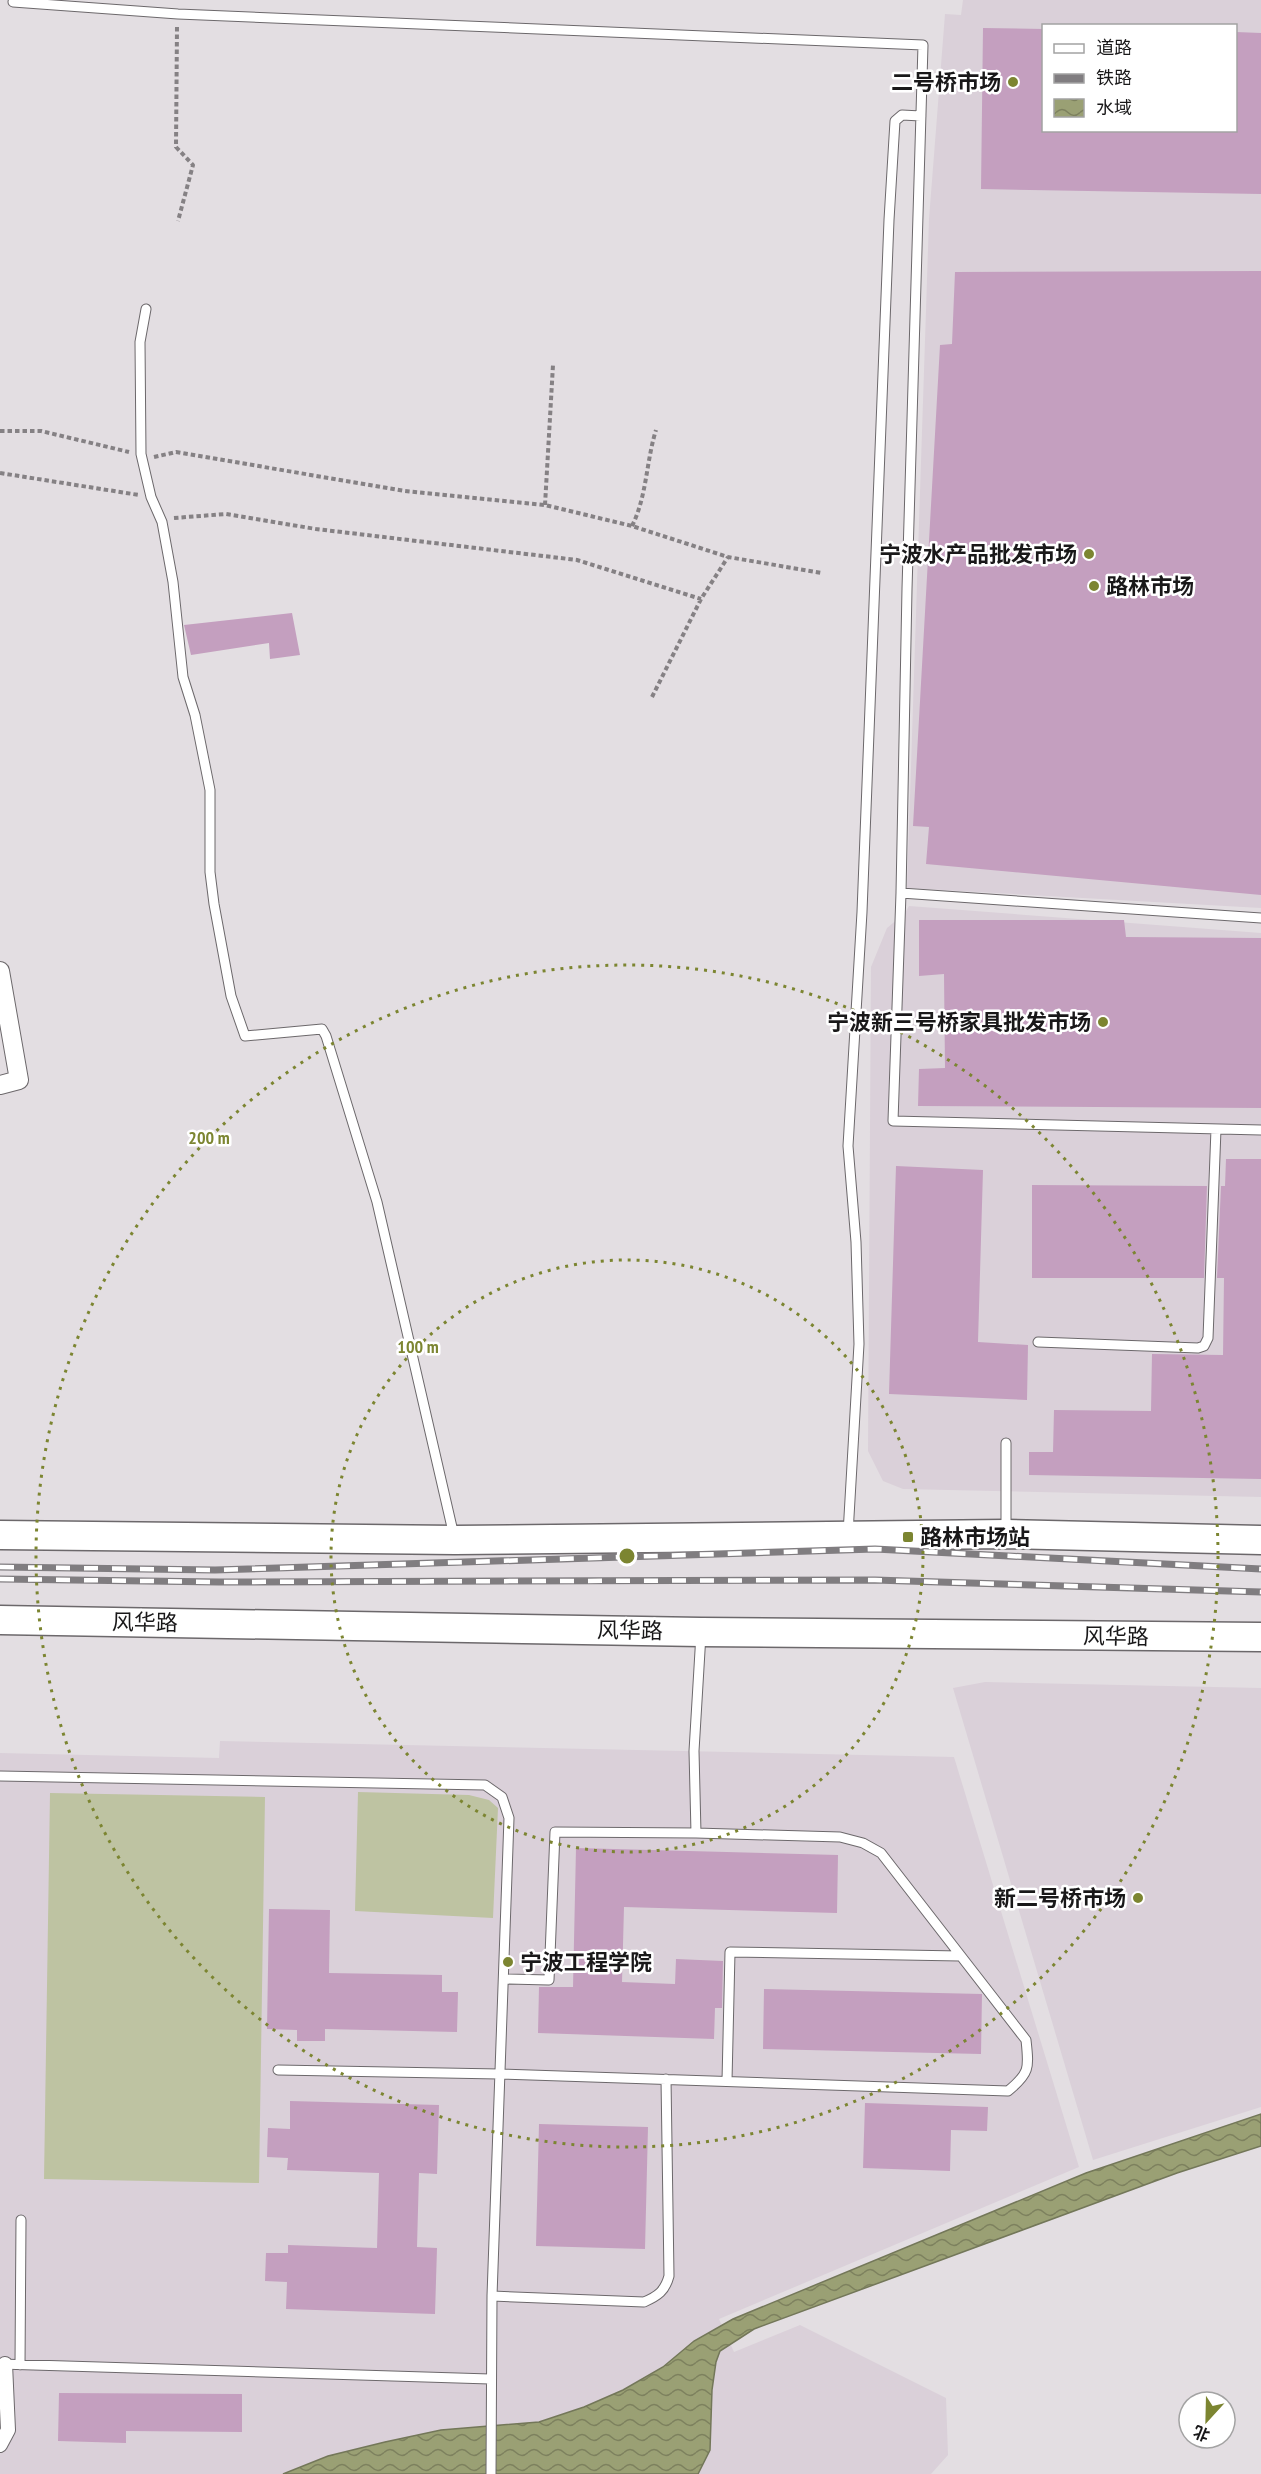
<svg xmlns="http://www.w3.org/2000/svg" width="1261" height="2474" font-family="'PT Sans Narrow','Noto Sans SC',sans-serif">
<style>
.built{fill:#dad0d9;fill-rule:evenodd}
.grass{fill:#bec3a2}
.water{fill:url(#water-waves);stroke:#737759;stroke-width:1.5}
.building{fill:#c49fbf}
.lines{fill:none;stroke-linecap:round;stroke-linejoin:round}
.service-casing{stroke:#6c686b;stroke-width:11}
.pedestrian-casing{stroke:#6c686b;stroke-width:16}
.minor-casing{stroke:#6c686b;stroke-width:20}
.primary-casing{stroke:#6c686b;stroke-width:31}
.path{stroke:#858184;stroke-width:4;stroke-dasharray:4.5 3;stroke-linecap:butt}
.service{stroke:#fff;stroke-width:9}
.pedestrian{stroke:#fff;stroke-width:14}
.minor{stroke:#fff;stroke-width:18}
.primary{stroke:#fff;stroke-width:28}
.rail-casing{stroke:#807d80;stroke-width:7}
.rail{stroke:#fff;stroke-width:4.5;stroke-dasharray:14;stroke-linecap:butt}
.ring{fill:none;stroke:#7c8531;stroke-width:3;stroke-dasharray:3 6}
.poi-dot{fill:#7c8531;stroke:#fff;stroke-width:2}
.labels{text-anchor:middle;stroke-width:5;stroke-linejoin:round;paint-order:stroke}
.poi-label{font-size:22px;font-weight:bold;fill:#191819;stroke:#fff;text-anchor:end}
.street-label{font-size:22px;fill:#191819;stroke:#fff}
.centre{fill:#7c8531;stroke:#fff;stroke-width:3}
.ring-label{font-size:18px;text-anchor:middle;font-weight:bold;fill:#7c8531;stroke:#fff;stroke-width:5;stroke-linejoin:round;paint-order:stroke}
</style>
<defs>
<pattern id="water-waves" width="16" height="10" patternUnits="userSpaceOnUse" patternTransform="scale(1.5)"><rect width="16" height="10" fill="#9aa074"/><path d="M0 5q4-4 8 0t8 0" fill="none" stroke="#7d815e"/></pattern>
</defs>
<rect width="100%" height="100%" fill="#e3dee2"/>
<!-- built -->
<path class="built" d="M963,0H1261V908L907,888L929,219L945,14L961,15ZM1044,26H1236V130H1044Z
M909,906L1261,933V1497L903,1489L883,1481L868,1451L871,967L887,928L905,913Z
M985,1682L1261,1688V2107L1093,2160L953,1688Z
M220,1741L954,1757L1079,2167L719,2319L734,2352L800,2325L946,2398L948,2455L931,2474H0V1753L219,1758Z"/>
<!-- grass -->
<path class="grass" d="M358,1792L469,1795L489,1800L498,1808L493,1918L355,1911Z
M50,1793L265,1797L259,2183L44,2179Z"/>
<!-- water -->
<path class="water" d="M1261,2114V2146L1177,2173L754,2329L720,2351L716,2362L712,2390L710,2450L698,2474H283L328,2456L385,2442L441,2430L539,2422L584,2407L623,2390L663,2367L694,2341L733,2319L1086,2173Z"/>
<!-- building -->
<path class="building" d="M983,28L1044,29V130H1236V32L1261,33V194L981,189Z
M1261,271V895L926,864L929,827L913,826L940,345L952,344L955,272Z
M292,613L300,655L270,659L269,643L191,655L184,625Z
M919,920H1124L1126,937L1261,938V1108L918,1106L919,1069L945,1068L944,974L919,976Z
M1226,1159H1261V1479L1029,1475V1452H1053L1054,1410L1151,1411L1152,1354L1223,1355L1224,1278H1217L1221,1186H1225Z
M896,1166L983,1170L978,1342L1028,1345L1027,1400L889,1394Z
M1032,1185L1207,1186L1204,1278H1032Z
M576,1848L838,1855L837,1913L624,1907L622,1982L675,1984L676,1959L723,1961L722,2008H715L714,2039L538,2033L539,1987H573Z
M269,1909L330,1910L329,1973L442,1975V1992H458L457,2032L325,2029V2041H297V2030L267,2029Z
M764,1989L982,1994L981,2054L763,2049Z
M290,2101L439,2105L437,2174L419,2173L417,2247L437,2248L435,2314L286,2309L287,2282L265,2281L266,2253H288V2245L377,2248L379,2173L287,2170L288,2158L267,2157L268,2128L290,2129Z
M865,2103L988,2107L987,2131L951,2130L950,2171L863,2168Z
M539,2124L648,2127L645,2249L536,2246Z
M59,2393L242,2394V2432L126,2431V2443L58,2441Z"/>
<g class="lines">
<!-- service casing -->
<g class="service-casing">
<path id="service" d="M13,2L178,14L923,45L907,589L901,893
M146,309L140,342L141,454L151,497L162,522L173,582L183,677L195,715L210,790V872L214,904L231,996L245,1036L322,1029L326,1036L377,1202L454,1536
M1261,918L901,893L893,1121L1261,1130
M1038,1342L1198,1348L1204,1346L1208,1338L1216,1129
M1006,1443V1531
M848,1534L859,1344L856,1242L848,1146L862,912L889,220L895,121L902,115L921,116
M0,1776L485,1785L502,1797L509,1818L492,2296L491,2474
M504,1979L549,1980L555,1832L696,1833L694,1751L701,1634
M278,2070L499,2074L1008,2091C1030,2073 1029,2068 1026,2040L881,1853L863,1843L840,1837L696,1833
M727,2081L730,1952L960,1956
M492,2296L644,2302C658,2296 665,2291 669,2276L666,2079
M0,2364L490,2379
M20,2365L21,2220"/>
</g>
<!-- pedestrian casing -->
<g class="pedestrian-casing">
<path id="pedestrian" d="M0,2445L8,2430L5,2364"/>
</g>
<!-- minor casing -->
<g class="minor-casing">
<path id="minor" d="M0,971L19,1080L0,1085"/>
</g>
<!-- primary casing -->
<g class="primary-casing">
<path id="primary" d="M0,1535L455,1540L1006,1534L1261,1540
M0,1620L701,1632L1261,1637"/>
</g>
<!-- path -->
<path class="path" d="M177,27L176,147L193,165L178,221
M0,431H41L129,452
M154,457L176,452L405,491L545,505L632,526L728,557L822,573
M0,473L139,495
M545,505L553,365
M174,518L226,514L316,529L577,560L701,599
M632,526C647,496 646,462 656,430
M652,697L701,599L728,557"/>
<!-- service -->
<use href="#service" class="service"/>
<!-- pedestrian -->
<use href="#pedestrian" class="pedestrian"/>
<!-- minor -->
<use href="#minor" class="minor"/>
<!-- primary -->
<use href="#primary" class="primary"/>
<!-- rail casing -->
<g class="rail-casing">
<path id="rail" d="M0,1567L215,1570L875,1549L1261,1569
M0,1579L219,1582L875,1580L1261,1592"/>
</g>
<!-- rail -->
<use href="#rail" class="rail"/>
</g>
<!-- distance rings -->
<g class="ring">
<circle cx="627" cy="1556" r="296"/>
<circle cx="627" cy="1556" r="591"/>
</g>
<!-- markers -->
<g class="poi-dot">
<circle cx="1013" cy="82" r="6"/>
<circle cx="1089" cy="554" r="6"/>
<circle cx="1094" cy="586" r="6"/>
<circle cx="1103" cy="1022" r="6"/>
<rect x="902" y="1531" width="12" height="12" rx="3"/>
<circle cx="1138" cy="1898" r="6"/>
<circle cx="508" cy="1962" r="6"/>
</g>
<g class="labels">
<!-- poi labels -->
<g class="poi-label">
<text x="1001" y="90">二号桥市场</text>
<text x="1077" y="562">宁波水产品批发市场</text>
<text x="1106" y="594" text-anchor="start">路林市场</text>
<text x="1091" y="1030">宁波新三号桥家具批发市场</text>
<text x="920" y="1545" text-anchor="start">路林市场站</text>
<text x="1126" y="1906">新二号桥市场</text>
<text x="520" y="1970" text-anchor="start">宁波工程学院</text>
</g>
<!-- street labels -->
<g class="street-label">
<text transform="translate(145 1622) rotate(1)" y="8">风华路</text>
<text transform="translate(630 1630) rotate(1)" y="8">风华路</text>
<text transform="translate(1116 1636) rotate(1)" y="8">风华路</text>
</g>
</g>
<circle cx="627" cy="1556" r="9" class="centre"/>
<g class="ring-label">
<text x="209" y="1144">200 m</text>
<text x="418" y="1353">100 m</text>
</g>
<!-- legend -->
<rect x="1042" y="24" width="195" height="108" fill="#ffffff" stroke="#a3a3a3" stroke-width="1.5"/>
<rect x="1054" y="44" width="30" height="9" fill="#ffffff" stroke="#a3a3a3" stroke-width="1.5"/>
<text x="1096" y="54" font-size="18" fill="#191819">道路</text>
<rect x="1054" y="74" width="30" height="9" fill="#807d80" stroke="#a3a3a3" stroke-width="1.5"/>
<text x="1096" y="84" font-size="18" fill="#191819">铁路</text>
<rect x="1054" y="99" width="30" height="18" fill="url(#water-waves)" stroke="#a3a3a3" stroke-width="1.5"/>
<text x="1096" y="114" font-size="18" fill="#191819">水域</text>
<!-- north arrow -->
<g transform="translate(1207 2420) rotate(202)"><circle r="28" fill="#ffffff" stroke="#a3a3a3" stroke-width="1.5"/>
<path d="M0-4.5L10 22L0 15L-10 22Z" fill="#7c8531"/>
<text y="-9" font-size="16" font-weight="bold" text-anchor="middle" fill="#191819">北</text>
</g>
</svg>
